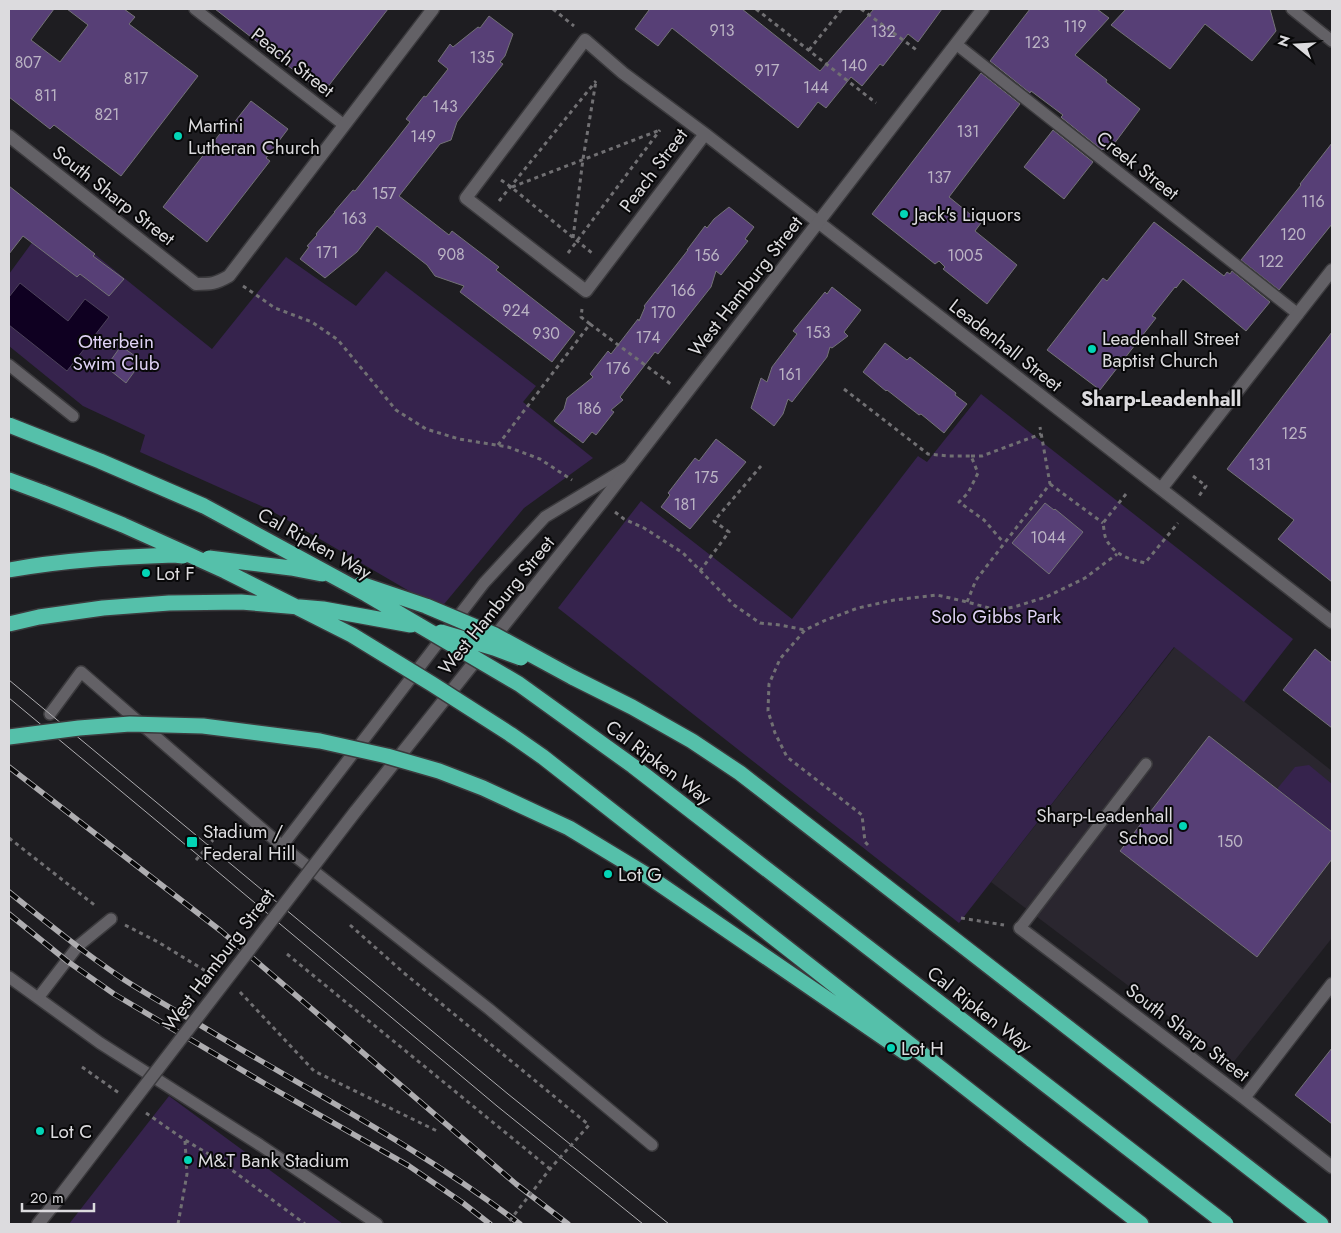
<svg xmlns="http://www.w3.org/2000/svg" width="1341" height="1233" font-family="Jost,sans-serif">
<style>
.built{fill:#2a262f}
.green{fill:#36234d}
.water{fill:#0f0021;stroke:#4c425a}
.building{fill:#573f76;stroke:#737276}
.lines{fill:none;stroke-linecap:round;stroke-linejoin:round}
.lane-casing{stroke:#3b3a3d;stroke-width:14}
.street-casing{stroke:#3b3a3d;stroke-width:15}
.secondary-casing{stroke:#3b3a3d;stroke-width:15}
.highway-casing{stroke:#3b3a3d;stroke-width:18}
.path{stroke:#717073;stroke-width:3;stroke-dasharray:4 4;stroke-linecap:butt}
.lane{stroke:#636166;stroke-width:11}
.street{stroke:#636166;stroke-width:12}
.secondary{stroke:#636166;stroke-width:12}
.highway{stroke:#55c0aa;stroke-width:15}
.tram{stroke:#aeadb0;stroke-width:1}
.rail-casing{stroke:#aeadb0;stroke-width:5.5}
.rail{stroke:#080809;stroke-width:4;stroke-dasharray:11;stroke-linecap:butt}
.secondary-bridge-casing{stroke:#3b3a3d;stroke-width:15;stroke-linecap:butt}
.highway-bridge-casing{stroke:#3b3a3d;stroke-width:18;stroke-linecap:butt}
.path-bridge{stroke:#717073;stroke-width:3;stroke-dasharray:4 4;stroke-linecap:butt}
.secondary-bridge{stroke:#636166;stroke-width:12}
.highway-bridge{stroke:#55c0aa;stroke-width:15}
.poi-dot{fill:#03d5b6;stroke:#080809;stroke-width:2}
.labels{text-anchor:middle;stroke-width:4;stroke-linejoin:round;paint-order:stroke}
.number-label{font-size:16px;fill:#bbb4c4}
.street-label{font-size:19px;fill:#dcdbde;stroke:#080809}
.poi-label{font-size:19px;fill:#dcdbde;stroke:#080809;text-anchor:start}
.park-label{font-size:19px;fill:#dfd2f5;stroke:#080809}
.neighbourhood-label{font-size:20px;font-weight:bold;fill:#dcdbde;stroke:#080809}
</style>
<rect width="100%" height="100%" fill="#1e1d21"/>
<!-- built -->
<path class="built" d="M1175,647L1332,771V938L1232,1064L991,882Z"/>
<!-- green -->
<path class="green" d="M50,218L212,349L286,257L356,306L386,271L536,386L523,402L593,458L524,508L440,609L270,510L140,452L145,435L83,406L9,346V274Z
M981,394L1293,639L1244,702L1174,647L959,923L558,608L641,501L792,619L918,456L927,462Z
M1309,765L1332,784V832L1277,789L1295,767Z
M169,1096L343,1224H69Z"/>
<!-- water -->
<path class="water" d="M20,283L68,321L85,299L109,317L67,371L9,325V297Z"/>
<!-- building -->
<path class="building" d="M9,9H54L31,40L60,62L88,25L67,9H124L135,17L129,24L198,76L121,176L54,125L50,129L9,97Z
M215,9H388L323,93Z
M648,9H742L820,71L874,9H942L918,42L908,34L883,66L880,64L862,86L851,77L826,108L818,102L798,128L672,28L658,46L635,29L649,10Z
M1030,9H1097L1109,18L1075,55L1107,80L1106,82L1140,109L1108,152L1103,149L1102,150L1062,118L1061,117L1063,115L1031,91L1030,93L990,61Z
M1126,9H1270L1276,31L1252,61L1205,24L1170,69L1111,25Z
M489,16L513,34L505,56L500,62L503,64L457,122L451,140L440,144L399,196L449,235L452,231L499,267L496,270L575,332L552,362L460,292L464,286L435,276L427,265L377,226L357,252L325,278L300,259L309,247L307,246L317,235L316,234L335,212H334L353,190L355,191L392,145L410,122L406,119L424,96L426,97L448,69L438,61L450,44L453,47L478,27L480,28Z
M981,73L1020,104L949,197L981,223L975,231L1017,265L987,304L943,269L945,267L939,261L935,264L872,214Z
M251,101L288,129L266,158L270,161L207,242L163,207L226,126L229,129Z
M1053,130L1093,162L1064,199L1024,167Z
M1332,143V224L1279,290L1241,260L1301,185L1300,184Z
M9,186L95,254L93,256L124,279L109,296L80,274L77,277L23,236L9,254Z
M729,207L754,227L745,239L748,241L721,275L716,271L711,287L658,354L655,352L620,397L623,400L611,410L614,412L596,435L592,432L583,443L554,421L564,409L567,398L593,377L590,374L608,351L611,354L638,319L639,321L645,307L644,306L688,250H687L705,226L707,228L714,219Z
M1154,222L1224,276L1227,272L1230,274L1232,271L1270,302L1246,331L1183,279L1176,288L1175,287L1152,316L1156,318L1100,390L1047,350L1103,278L1107,281Z
M832,287L861,310L844,332L848,336L832,348L830,347L827,357L792,402L788,399L783,414L774,426L751,408L761,378L767,382L772,367L797,334L793,331L825,292L827,294Z
M1332,332V582L1278,539L1294,520L1227,469Z
M885,343L907,360L910,357L956,393L955,395L967,404L944,433L921,414L919,415L887,390L886,391L863,372Z
M121,346L142,361L126,383L106,367Z
M716,439L746,462L690,529L661,507L670,495L668,493L695,458L699,461Z
M1045,503L1054,510L1055,509L1083,532L1049,574L1012,543Z
M1315,649L1332,663V728L1283,690Z
M1209,736L1332,832V859L1257,957L1120,851Z
M1332,1048V1124L1295,1095Z"/>
<g class="lines">
<!-- lane casing -->
<g class="lane-casing">
<path id="lane" d="M195,9L344,125
M1292,9L1332,41
M956,44L1298,314
M9,365L73,416
M50,714L81,672L282,846L489,1009L652,1145
M282,846L484,583L545,517L628,467
M1020,928L1146,764
M9,977L100,1043L260,1145L377,1224
M38,998L78,946L111,919"/>
</g>
<!-- street casing -->
<g class="street-casing">
<path id="street" d="M705,134L586,291L466,198L585,40L623,73L705,134L1332,622
M9,136L196,284C211,284 215,284 229,276L433,9
M1161,489L1332,270
M1020,928L1244,1098L1332,1167
M1244,1098L1332,984"/>
</g>
<!-- secondary casing -->
<g class="secondary-casing">
<path id="secondary" d="M355,812L602,502L983,9
M38,1224L55,1203"/>
</g>
<!-- highway casing -->
<g class="highway-casing">
<path id="highway" d="M9,480L44,493
M572,677L632,707L692,741L740,773L1321,1224
M1031,1139L1141,1224"/>
</g>
<!-- path -->
<path class="path" d="M553,9L574,26
M756,9L876,103
M861,9L918,51
M809,50L842,9
M501,180L511,187L592,253
M512,187L660,130
M499,201L596,81
M573,238L583,159L596,81
M568,253L660,130
M243,286L275,308L312,322L338,340L396,410L426,429L459,439L508,447L540,459L572,480
M590,324L672,385
M844,389L928,454L949,456H971L978,473L968,493L959,502L984,520L1004,543
M498,445L590,324L581,317L582,309
M971,456H982L1041,434
M1193,476L1206,486L1199,496
M1050,484L1103,523
M1126,494L1103,523C1104,528 1104,534 1106,539C1114,555 1129,559 1145,563L1178,523
M615,512L624,519L644,528L683,553L734,605L760,623L780,625L805,630
M700,571L729,532L714,521L761,466
M967,602L976,580L1050,484L1040,427
M9,838L97,907
M868,845L865,842L862,815L787,757L775,733L768,711L769,684L780,659L805,630L826,620L858,608L894,600L937,595L963,601L997,610L1014,607L1046,597L1085,578L1117,554
M196,860L213,840
M961,918L1004,925
M125,925L158,942L209,973
M350,925L404,973
M287,954L550,1169
M240,992L314,1071L437,1131
M82,1067L119,1093
M146,1113L185,1140L217,1159L305,1224
M178,1224L187,1174L185,1141"/>
<!-- lane -->
<use href="#lane" class="lane"/>
<!-- street -->
<use href="#street" class="street"/>
<!-- secondary -->
<use href="#secondary" class="secondary"/>
<!-- highway -->
<use href="#highway" class="highway"/>
<!-- tram -->
<path class="tram" d="M9,680L508,1094L669,1224
M9,698L199,856L497,1106L643,1224"/>
<!-- rail casing -->
<g class="rail-casing">
<path id="rail" d="M9,767L221,931L516,1184L568,1224
M9,892C46,922 83,952 123,979C146,994 171,1008 195,1022C304,1088 419,1147 520,1224
M9,914L67,961L114,994L267,1085L409,1166L463,1203L490,1224"/>
</g>
<!-- rail -->
<use href="#rail" class="rail"/>
<!-- secondary-bridge casing -->
<g class="secondary-bridge-casing">
<path id="secondary-bridge" d="M55,1203L355,812"/>
</g>
<!-- highway-bridge casing -->
<g class="highway-bridge-casing">
<path id="highway-bridge" d="M9,425L100,461L204,506L366,594L519,684L633,766L1226,1224
M44,493L67,502L123,525L225,571L352,635L432,684L510,734L543,757L1031,1139
M209,558L291,568L322,574
M9,570C63,560 119,557 174,555L183,556
M361,584L426,606L495,635L572,677
M9,624L39,617L103,608L169,603L241,602L323,609L411,625
M441,632L494,648L521,658
M9,737L79,728L130,724L203,726L320,741L387,756L439,771L483,788L569,828L645,874L906,1053"/>
</g>
<!-- path-bridge -->
<path class="path-bridge" d="M404,973L589,1125L550,1169L507,1224"/>
<!-- secondary-bridge -->
<use href="#secondary-bridge" class="secondary-bridge"/>
<!-- highway-bridge -->
<use href="#highway-bridge" class="highway-bridge"/>
</g>
<!-- markers -->
<g class="poi-dot">
<circle cx="178" cy="136" r="5"/>
<circle cx="904" cy="214" r="5"/>
<circle cx="1092" cy="349" r="5"/>
<circle cx="146" cy="573" r="5"/>
<circle cx="1183" cy="826" r="5"/>
<rect x="186" y="836" width="12" height="12" rx="2.5"/>
<circle cx="608" cy="874" r="5"/>
<circle cx="891" cy="1048" r="5"/>
<circle cx="40" cy="1131" r="5"/>
<circle cx="188" cy="1160" r="5"/>
</g>
<g class="labels">
<!-- number labels -->
<g class="number-label">
<text x="1075" y="32">119</text>
<text x="722" y="36">913</text>
<text x="883" y="37">132</text>
<text x="1037" y="48">123</text>
<text x="482" y="63">135</text>
<text x="28" y="68">807</text>
<text x="854" y="71">140</text>
<text x="767" y="76">917</text>
<text x="136" y="84">817</text>
<text x="816" y="93">144</text>
<text x="46" y="101">811</text>
<text x="445" y="112">143</text>
<text x="107" y="120">821</text>
<text x="968" y="137">131</text>
<text x="423" y="142">149</text>
<text x="939" y="183">137</text>
<text x="384" y="199">157</text>
<text x="1313" y="207">116</text>
<text x="354" y="224">163</text>
<text x="1293" y="240">120</text>
<text x="327" y="258">171</text>
<text x="451" y="260">908</text>
<text x="707" y="261">156</text>
<text x="965" y="261">1005</text>
<text x="1271" y="267">122</text>
<text x="683" y="296">166</text>
<text x="516" y="316">924</text>
<text x="663" y="318">170</text>
<text x="818" y="338">153</text>
<text x="546" y="339">930</text>
<text x="648" y="343">174</text>
<text x="618" y="374">176</text>
<text x="790" y="380">161</text>
<text x="589" y="414">186</text>
<text x="1294" y="439">125</text>
<text x="1260" y="470">131</text>
<text x="706" y="483">175</text>
<text x="685" y="510">181</text>
<text x="1048" y="543">1044</text>
<text x="1230" y="847">150</text>
</g>
<!-- street labels -->
<g class="street-label">
<text transform="translate(293 62) rotate(38)" y="7">Peach Street</text>
<text transform="translate(1138 165) rotate(38)" y="7">Creek Street</text>
<text transform="translate(653 170) rotate(-53)" y="7">Peach Street</text>
<text transform="translate(114 195) rotate(38)" y="7">South Sharp Street</text>
<text transform="translate(745 286) rotate(-52)" y="7">West Hamburg Street</text>
<text transform="translate(1006 345) rotate(38)" y="7">Leadenhall Street</text>
<text transform="translate(315 543) rotate(29)" y="7">Cal Ripken Way</text>
<text transform="translate(496 605) rotate(-51)" y="7">West Hamburg Street</text>
<text transform="translate(659 762) rotate(37)" y="7">Cal Ripken Way</text>
<text transform="translate(218 959) rotate(-53)" y="7">West Hamburg Street</text>
<text transform="translate(980 1009) rotate(38)" y="7">Cal Ripken Way</text>
<text transform="translate(1188 1032) rotate(37)" y="7">South Sharp Street</text>
</g>
<!-- poi labels -->
<g class="poi-label">
<text x="188" y="132">Martini<tspan x="188" dy="22">Lutheran Church</tspan></text>
<text x="914" y="221">Jack's Liquors</text>
<text x="1102" y="345">Leadenhall Street<tspan x="1102" dy="22">Baptist Church</tspan></text>
<text x="156" y="580">Lot F</text>
<text x="1173" y="822" text-anchor="end">Sharp-Leadenhall<tspan x="1173" dy="22">School</tspan></text>
<text x="203" y="838">Stadium /<tspan x="203" dy="22">Federal Hill</tspan></text>
<text x="618" y="881">Lot G</text>
<text x="901" y="1055">Lot H</text>
<text x="50" y="1138">Lot C</text>
<text x="198" y="1167">M&amp;T Bank Stadium</text>
</g>
<!-- park labels -->
<g class="park-label">
<text x="116" y="348">Otterbein<tspan x="116" dy="22">Swim Club</tspan></text>
<text x="996" y="623">Solo Gibbs Park</text>
</g>
<!-- neighbourhood labels -->
<g class="neighbourhood-label">
<text x="1161" y="406">Sharp-Leadenhall</text>
</g>
</g>
<!-- border -->
<rect width="1341" height="1233" fill="none" stroke="#dcdbde" stroke-width="20"/>
<!-- north arrow -->
<g transform="translate(1296 45) rotate(288)" stroke="#080809" stroke-width="4" paint-order="stroke">
<path d="M0-4L9 19L0 12L-9 19Z" fill="#dcdbde"/>
<text y="-8" font-size="14" font-weight="bold" text-anchor="middle" fill="#dcdbde">N</text>
</g>
<!-- scale -->
<path d="M22 1203v8h72v-8" fill="none" stroke="#dcdbde" stroke-width="2.5"/>
<text x="30" y="1203" font-size="15" fill="#dcdbde" stroke="#080809" stroke-width="4" paint-order="stroke">20 m</text>
</svg>
